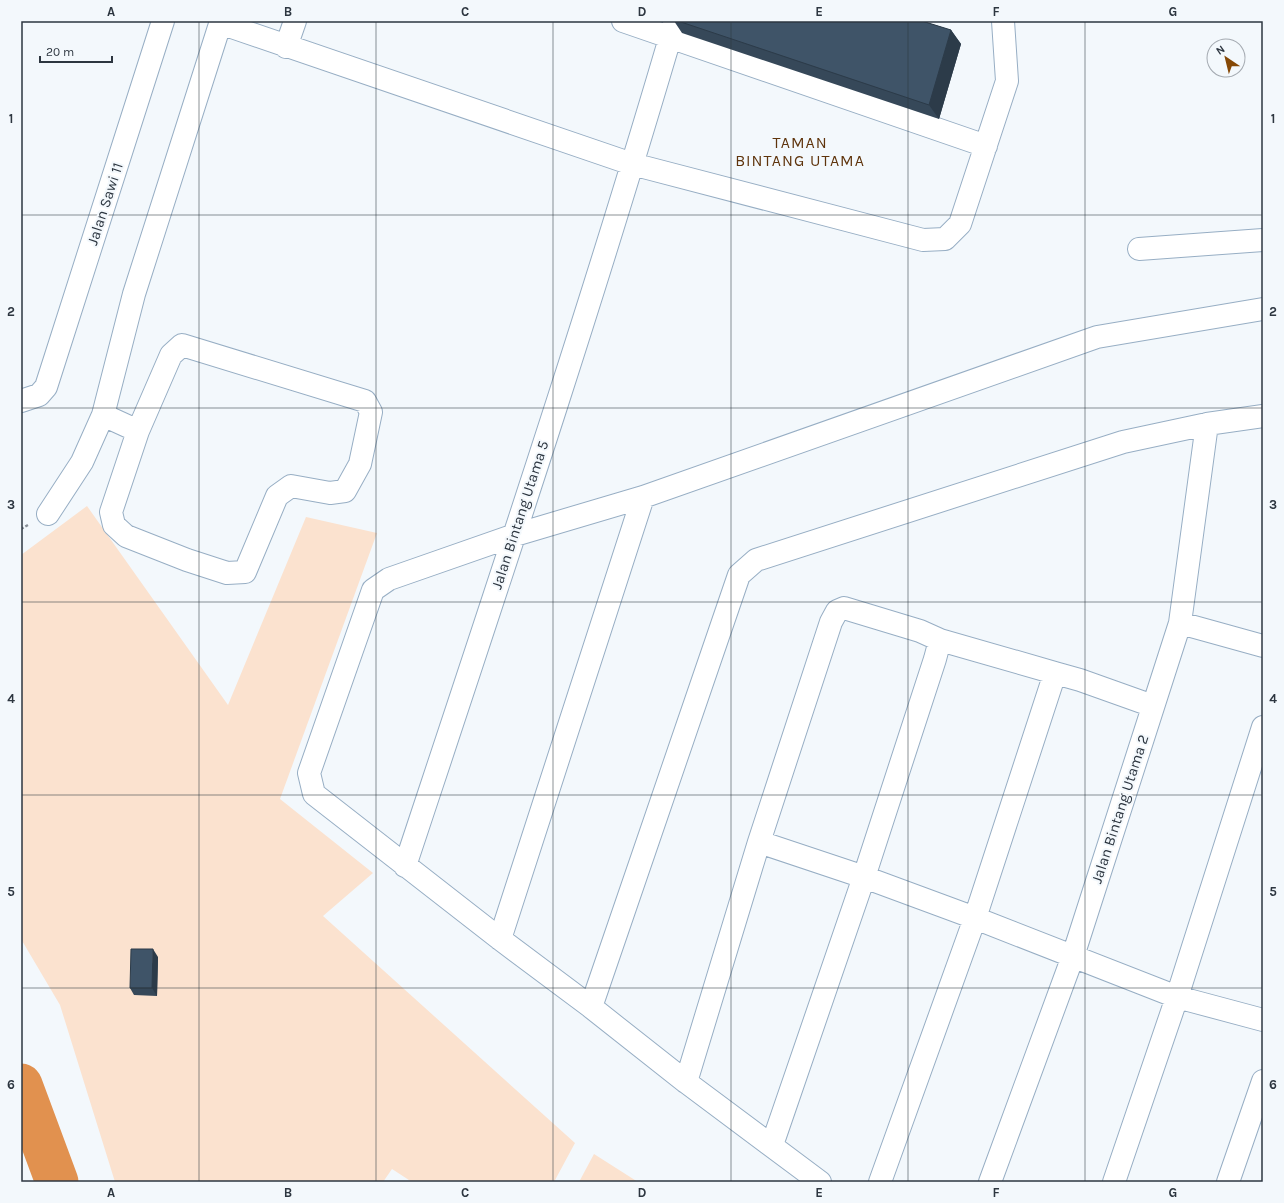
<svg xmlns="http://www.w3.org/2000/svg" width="1284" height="1203" font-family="Karla,sans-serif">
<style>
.green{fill:#fbe2cf}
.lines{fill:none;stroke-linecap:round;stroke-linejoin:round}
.river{stroke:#e1914f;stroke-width:43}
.minor-casing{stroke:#97aec4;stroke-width:24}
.path{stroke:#878e96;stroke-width:2.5;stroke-dasharray:3 2;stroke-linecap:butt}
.minor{stroke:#fff;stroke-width:22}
.wall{fill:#364859}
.shaded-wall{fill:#2c3b49}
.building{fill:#3f5468;stroke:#2c3b49}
.grid{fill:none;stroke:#2d3640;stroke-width:1;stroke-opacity:0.55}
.labels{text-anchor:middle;stroke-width:4;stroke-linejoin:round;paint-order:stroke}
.street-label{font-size:15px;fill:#2d3640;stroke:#f3f8fc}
.neighbourhood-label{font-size:16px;letter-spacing:1px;fill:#5f340c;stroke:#f3f8fc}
.neatline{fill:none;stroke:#2d3640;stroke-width:1.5}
.grid-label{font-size:13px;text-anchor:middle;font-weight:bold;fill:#2d3640}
</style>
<rect width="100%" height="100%" fill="#f3f8fc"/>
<!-- green -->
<path class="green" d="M87,506L228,705L306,517L377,533L280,799L373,873L323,916L575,1143L554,1182H412L392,1169L383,1182H115L60,1005L21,939V555Z
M594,1154L638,1182H579Z"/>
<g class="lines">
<!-- river -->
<path class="river" d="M21,1085L57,1182"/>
<!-- minor casing -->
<g class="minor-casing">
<path id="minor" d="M623,21L986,146
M220,23L632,164L923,240L945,239L960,224L1007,81L1003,21
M286,47L295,21
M1139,249L1263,240
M21,401L39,395L46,387L163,21
M103,415L138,431L111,512L114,525L126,536L187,560L227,573L245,572L277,496L291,486L330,493L345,491L360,464L371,412L365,401L182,345L171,355L138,431
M48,514L82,462L103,415L134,294L221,21
M1180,623L1263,646
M940,640L1055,673
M759,842L864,877L975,918L1177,997L1263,1020
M405,866C498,585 592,305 675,21
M500,939L643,497
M591,1007L739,575L756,560L1123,442L1207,424L1263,416
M686,1082L759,842L831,622L837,611L844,608L920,631L940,640L935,659L864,877L772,1145
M820,1182L686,1082L591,1007L500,939L314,794L309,773L373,590L389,579L515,535L643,497L1097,337L1263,309
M880,1182L975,918L1055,673L1080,680L1153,706
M990,1182L1073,956L1180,623L1207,424
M1114,1182L1177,997L1263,727
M1228,1182L1263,1081"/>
</g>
<!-- path -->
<path class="path" d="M21,529L28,525"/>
<!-- minor -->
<use href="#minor" class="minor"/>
</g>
<!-- wall -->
<path class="wall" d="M674,21H922L951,30L961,44L939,119L682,33Z
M158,957L157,996L134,995L130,988Z"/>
<!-- shaded-wall -->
<path class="shaded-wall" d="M951,30L961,44L939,119L929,105Z
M153,949L158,957L157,996L152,988Z"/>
<!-- building -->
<path class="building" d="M678,21H922L951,30L929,105Z
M131,949H153L152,988H130Z"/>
<!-- grid -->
<path class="grid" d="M199,21V1182M376,21V1182M553,21V1182M731,21V1182M908,21V1182M1085,21V1182M21,215H1263M21,408H1263M21,602H1263M21,795H1263M21,988H1263"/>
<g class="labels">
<!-- street labels -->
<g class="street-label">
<text transform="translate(105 204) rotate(-72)" y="5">Jalan Sawi 11</text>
<text transform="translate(520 515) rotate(-72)" y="5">Jalan Bintang Utama 5</text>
<text transform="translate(1120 809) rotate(-72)" y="5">Jalan Bintang Utama 2</text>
</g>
<!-- neighbourhood labels -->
<g class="neighbourhood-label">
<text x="800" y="148">TAMAN<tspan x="800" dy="18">BINTANG UTAMA</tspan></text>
</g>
</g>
<!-- border -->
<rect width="1284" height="1203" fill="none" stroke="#f3f8fc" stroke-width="44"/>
<!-- north arrow -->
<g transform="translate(1226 58) rotate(325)"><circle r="19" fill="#f3f8fc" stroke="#a4aab1"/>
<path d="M0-3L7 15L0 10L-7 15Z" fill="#854806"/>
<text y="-6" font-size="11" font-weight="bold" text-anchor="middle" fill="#2d3640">N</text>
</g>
<!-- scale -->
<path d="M40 56v6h72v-6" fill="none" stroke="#2d3640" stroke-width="2"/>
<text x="46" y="56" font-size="12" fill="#2d3640" stroke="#f3f8fc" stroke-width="3" paint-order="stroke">20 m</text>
<rect x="22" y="22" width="1240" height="1159" class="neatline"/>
<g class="grid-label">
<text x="111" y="16">A</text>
<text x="288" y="16">B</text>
<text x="465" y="16">C</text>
<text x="642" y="16">D</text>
<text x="819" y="16">E</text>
<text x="996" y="16">F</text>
<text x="1173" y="16">G</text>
<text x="11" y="123">1</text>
<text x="1273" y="123">1</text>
<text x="11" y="316">2</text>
<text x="1273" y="316">2</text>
<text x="11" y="509">3</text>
<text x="1273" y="509">3</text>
<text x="11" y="703">4</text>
<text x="1273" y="703">4</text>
<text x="11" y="896">5</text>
<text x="1273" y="896">5</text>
<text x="11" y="1089">6</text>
<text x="1273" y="1089">6</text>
<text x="111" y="1197">A</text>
<text x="288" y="1197">B</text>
<text x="465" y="1197">C</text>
<text x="642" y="1197">D</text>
<text x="819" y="1197">E</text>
<text x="996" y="1197">F</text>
<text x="1173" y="1197">G</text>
</g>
</svg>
